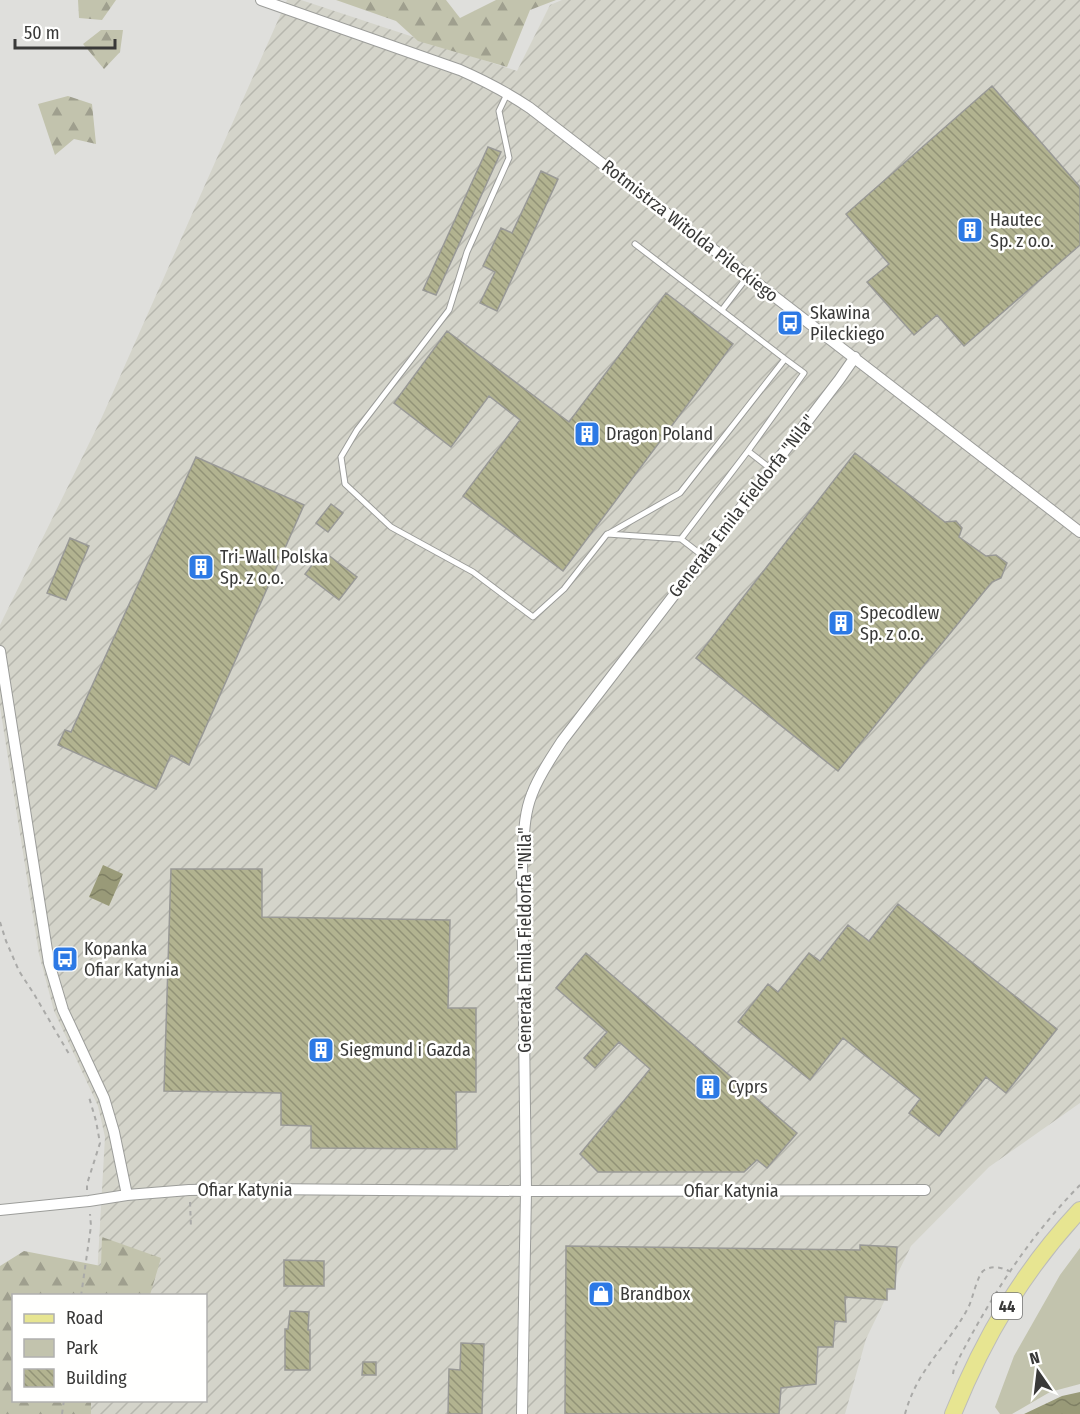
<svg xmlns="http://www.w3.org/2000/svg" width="1080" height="1414" font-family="'Fira Sans Condensed',sans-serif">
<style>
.industrial{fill:url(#industrial-furrows)}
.green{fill:#c2c3ad}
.forest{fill:url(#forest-firs)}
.water{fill:url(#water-waves)}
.building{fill:url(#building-back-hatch);stroke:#999996;stroke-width:1.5}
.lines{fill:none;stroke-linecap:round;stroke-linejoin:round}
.service-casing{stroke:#9c9d9a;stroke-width:7}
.minor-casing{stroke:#9c9d9a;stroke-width:12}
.primary-casing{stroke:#bcbcbb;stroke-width:18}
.path{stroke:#aaaaa8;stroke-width:2;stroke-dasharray:4.5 4.5;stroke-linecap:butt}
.service{stroke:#fff;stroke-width:5}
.minor{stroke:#fff;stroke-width:10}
.primary{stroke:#e7e591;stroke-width:16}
.labels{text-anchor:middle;stroke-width:5;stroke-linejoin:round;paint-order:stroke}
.shield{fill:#fffffe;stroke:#747473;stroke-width:1.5}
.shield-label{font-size:16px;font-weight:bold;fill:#393938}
.poi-label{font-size:18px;fill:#393938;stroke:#fffffe;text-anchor:start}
.street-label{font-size:18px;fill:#393938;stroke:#fffffe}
</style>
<defs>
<pattern id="industrial-furrows" width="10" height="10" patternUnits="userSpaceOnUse" patternTransform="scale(1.5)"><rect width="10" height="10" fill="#d4d4ca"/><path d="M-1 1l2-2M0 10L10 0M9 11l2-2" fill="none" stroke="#b7b7ae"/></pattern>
<pattern id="forest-firs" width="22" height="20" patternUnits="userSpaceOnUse" patternTransform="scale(1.5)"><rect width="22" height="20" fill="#c2c3ad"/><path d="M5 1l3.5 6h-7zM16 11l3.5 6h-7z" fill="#9f9f8e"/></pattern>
<pattern id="water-waves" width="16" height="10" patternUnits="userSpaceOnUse" patternTransform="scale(1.5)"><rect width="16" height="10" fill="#999a78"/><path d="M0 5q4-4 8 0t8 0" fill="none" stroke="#7e7f63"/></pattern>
<pattern id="building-back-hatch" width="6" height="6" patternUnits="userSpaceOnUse" patternTransform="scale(1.5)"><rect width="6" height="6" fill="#b2b390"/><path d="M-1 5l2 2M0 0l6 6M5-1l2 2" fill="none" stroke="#929377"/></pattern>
</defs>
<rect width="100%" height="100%" fill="#dfdfdc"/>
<!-- industrial -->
<path class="industrial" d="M287,0H301L517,71L550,5L562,0H1080V1103L989,1167L911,1246L866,1339L845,1414H91V1401L206,1400V1296L96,1295L105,1137L98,1106L54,1011L39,954L0,707V625L102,417Z"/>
<!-- green -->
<path class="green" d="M1080,1248V1384L1050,1392L1012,1414H1000L995,1407L1014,1356L1060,1275Z"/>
<!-- forest -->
<path class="forest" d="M78,0H116L102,20L79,18Z
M336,0H446L460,18L496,0H556L530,10L507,67L418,41L396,21Z
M101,30H123L120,52L104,69L83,44Z
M68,96L92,104L96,144L74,139L55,155L38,104Z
M102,1237L161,1258L150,1295L14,1296V1400L91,1401V1414H0V1266L24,1251L101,1266Z"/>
<!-- water -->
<path class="water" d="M103,865L123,874L109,906L89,897Z
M1080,1392V1414H1024L1062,1396Z"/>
<!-- building -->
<path class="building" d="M992,86L1080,187V245L964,346L937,315L914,335L867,282L889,264L846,214Z
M488,147L501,152L436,295L423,290Z
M541,171L558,179L497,311L480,303L495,272L483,266L501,228L512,233Z
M666,293L733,344L563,571L463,496L520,420L489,396L451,447L394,403L447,331L569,422Z
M855,453L945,522L956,521L962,528L959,537L986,556L996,555L1007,563L1001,578L992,582L987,588L838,771L696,658Z
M196,457L304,505L189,765L171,755L156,789L58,745L65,730L71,732Z
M331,504L343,513L328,532L316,523Z
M70,538L89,546L66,600L47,593Z
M323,551L357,577L339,600L305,574Z
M171,869H262V917L450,920L448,1008H476V1092H456L457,1149L311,1148V1126L281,1125V1093L164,1091Z
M898,904L1057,1029L1006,1093L986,1077L939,1136L909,1113L920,1099L843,1038L810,1080L738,1022L768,984L778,992L809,953L820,961L848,925L869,941Z
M586,953L797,1133L767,1168L757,1160L744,1172H598L580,1154L650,1069L619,1042L595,1068L584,1058L607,1032L556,988Z
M860,1245L897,1247L895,1289H887V1300L845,1297L846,1322L835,1321L833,1347H818L816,1384L781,1388L779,1414H565L566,1246L860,1250Z
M284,1260L324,1261V1286H284Z
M290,1311L309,1312L308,1330H310V1370H285V1329H288Z
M461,1343L484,1344L482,1414H448L449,1369L460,1370Z
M363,1362H376V1375H362Z"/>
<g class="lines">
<!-- service casing -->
<g class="service-casing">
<path id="service" d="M507,94L499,111L509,158L467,252L449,310L357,430L341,457L345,484L391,527L473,572L533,617L564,589L607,534L681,539L703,556
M635,244L785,359
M722,310L748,276
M608,534L680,493L785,359L804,373L748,451
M681,539L748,451L771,469"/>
</g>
<!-- minor casing -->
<g class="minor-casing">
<path id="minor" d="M261,0L460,70C485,81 508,93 530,108L1080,532
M0,651L49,963L63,1010L104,1098L114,1132L127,1195
M0,1210L89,1201L127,1195L189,1190L244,1189L526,1191L925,1190
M522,1414L526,1191L522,864C524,841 523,816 532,794C539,775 551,758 562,741L839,380L855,357"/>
</g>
<!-- primary casing -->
<g class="primary-casing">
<path id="primary" d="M953,1414C984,1337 1023,1271 1080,1210"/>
</g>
<!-- path -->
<path class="path" d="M0,922L6,941L19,971L34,994L69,1054
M87,1190V1184L100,1143L96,1121L89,1097
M190,1202L191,1228
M81,1296L91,1226L90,1214
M953,1374L954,1368C988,1301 1027,1239 1080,1185
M62,1414L64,1400
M905,1414C909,1399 916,1384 924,1372C939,1349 957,1330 969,1306C973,1297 977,1277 983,1271C991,1265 1001,1267 1009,1271"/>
<!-- service -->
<use href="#service" class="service"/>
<!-- minor -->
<use href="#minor" class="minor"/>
<!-- primary -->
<use href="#primary" class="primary"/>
</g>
<!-- icons -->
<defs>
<g id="building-square" transform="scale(1.35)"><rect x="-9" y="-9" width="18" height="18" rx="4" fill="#2c79e5" stroke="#fffffe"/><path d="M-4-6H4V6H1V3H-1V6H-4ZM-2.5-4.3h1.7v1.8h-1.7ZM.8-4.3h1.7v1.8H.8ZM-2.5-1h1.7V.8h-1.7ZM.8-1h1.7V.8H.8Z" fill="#fff"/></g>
<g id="bus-square" transform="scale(1.35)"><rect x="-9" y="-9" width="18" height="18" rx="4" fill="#2c79e5" stroke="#fffffe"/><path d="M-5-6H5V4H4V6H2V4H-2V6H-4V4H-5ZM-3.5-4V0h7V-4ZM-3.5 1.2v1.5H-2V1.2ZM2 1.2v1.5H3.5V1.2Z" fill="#fff"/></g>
<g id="shop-square" transform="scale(1.35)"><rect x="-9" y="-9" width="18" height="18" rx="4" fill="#2c79e5" stroke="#fffffe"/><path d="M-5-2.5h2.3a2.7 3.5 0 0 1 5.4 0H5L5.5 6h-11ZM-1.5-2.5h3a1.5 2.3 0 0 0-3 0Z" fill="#fff"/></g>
</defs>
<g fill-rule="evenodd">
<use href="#building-square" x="970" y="230"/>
<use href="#bus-square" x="790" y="323"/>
<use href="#building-square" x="587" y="434"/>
<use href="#building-square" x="201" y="567"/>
<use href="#building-square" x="841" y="623"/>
<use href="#bus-square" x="65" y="959"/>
<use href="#building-square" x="321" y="1050"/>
<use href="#building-square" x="708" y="1087"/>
<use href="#shop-square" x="601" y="1294"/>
</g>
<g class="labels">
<!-- shield labels -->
<rect class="shield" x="992" y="1293" width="30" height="26" rx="4.5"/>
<g class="shield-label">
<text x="1007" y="1312">44</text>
</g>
<!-- poi labels -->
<g class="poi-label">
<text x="990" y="226">Hautec<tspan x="990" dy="21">Sp. z o.o.</tspan></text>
<text x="810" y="319">Skawina<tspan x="810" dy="21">Pileckiego</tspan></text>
<text x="606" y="440">Dragon Poland</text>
<text x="220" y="563">Tri-Wall Polska<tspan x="220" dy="21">Sp. z o.o.</tspan></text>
<text x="860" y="619">Specodlew<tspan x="860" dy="21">Sp. z o.o.</tspan></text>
<text x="84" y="955">Kopanka<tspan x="84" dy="21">Ofiar Katynia</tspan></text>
<text x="340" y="1056">Siegmund i Gazda</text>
<text x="728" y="1093">Cyprs</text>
<text x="620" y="1300">Brandbox</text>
</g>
<!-- street labels -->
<g class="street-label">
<text transform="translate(690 231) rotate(38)" y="6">Rotmistrza Witolda Pileckiego</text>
<text transform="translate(742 506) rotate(-52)" y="6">Generała Emila Fieldorfa "Nila"</text>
<text transform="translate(525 940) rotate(-90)" y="6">Generała Emila Fieldorfa "Nila"</text>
<text x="245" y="1196">Ofiar Katynia</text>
<text x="731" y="1197">Ofiar Katynia</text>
</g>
</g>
<!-- legend -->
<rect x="12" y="1294" width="195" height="108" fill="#fffffe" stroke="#b0b0af" stroke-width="1.5"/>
<rect x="24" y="1314" width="30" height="9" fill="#e7e591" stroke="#b0b0af" stroke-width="1.5"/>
<text x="66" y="1324" font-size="18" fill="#393938">Road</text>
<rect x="24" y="1339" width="30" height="18" fill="#c2c3ad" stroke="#b0b0af" stroke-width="1.5"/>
<text x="66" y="1354" font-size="18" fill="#393938">Park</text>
<rect x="24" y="1369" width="30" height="18" fill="url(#building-back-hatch)" stroke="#b0b0af" stroke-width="1.5"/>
<text x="66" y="1384" font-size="18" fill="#393938">Building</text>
<!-- north arrow -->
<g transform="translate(1038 1372) rotate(346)" stroke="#fffffe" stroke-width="4.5" paint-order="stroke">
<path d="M0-4.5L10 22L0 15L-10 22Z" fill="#393938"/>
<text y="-9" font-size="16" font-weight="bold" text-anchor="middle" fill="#393938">N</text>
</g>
<!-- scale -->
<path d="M15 39v9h100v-9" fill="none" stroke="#393938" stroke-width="3"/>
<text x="24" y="39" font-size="18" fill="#393938" stroke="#fffffe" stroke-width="4.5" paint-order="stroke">50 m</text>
</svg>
